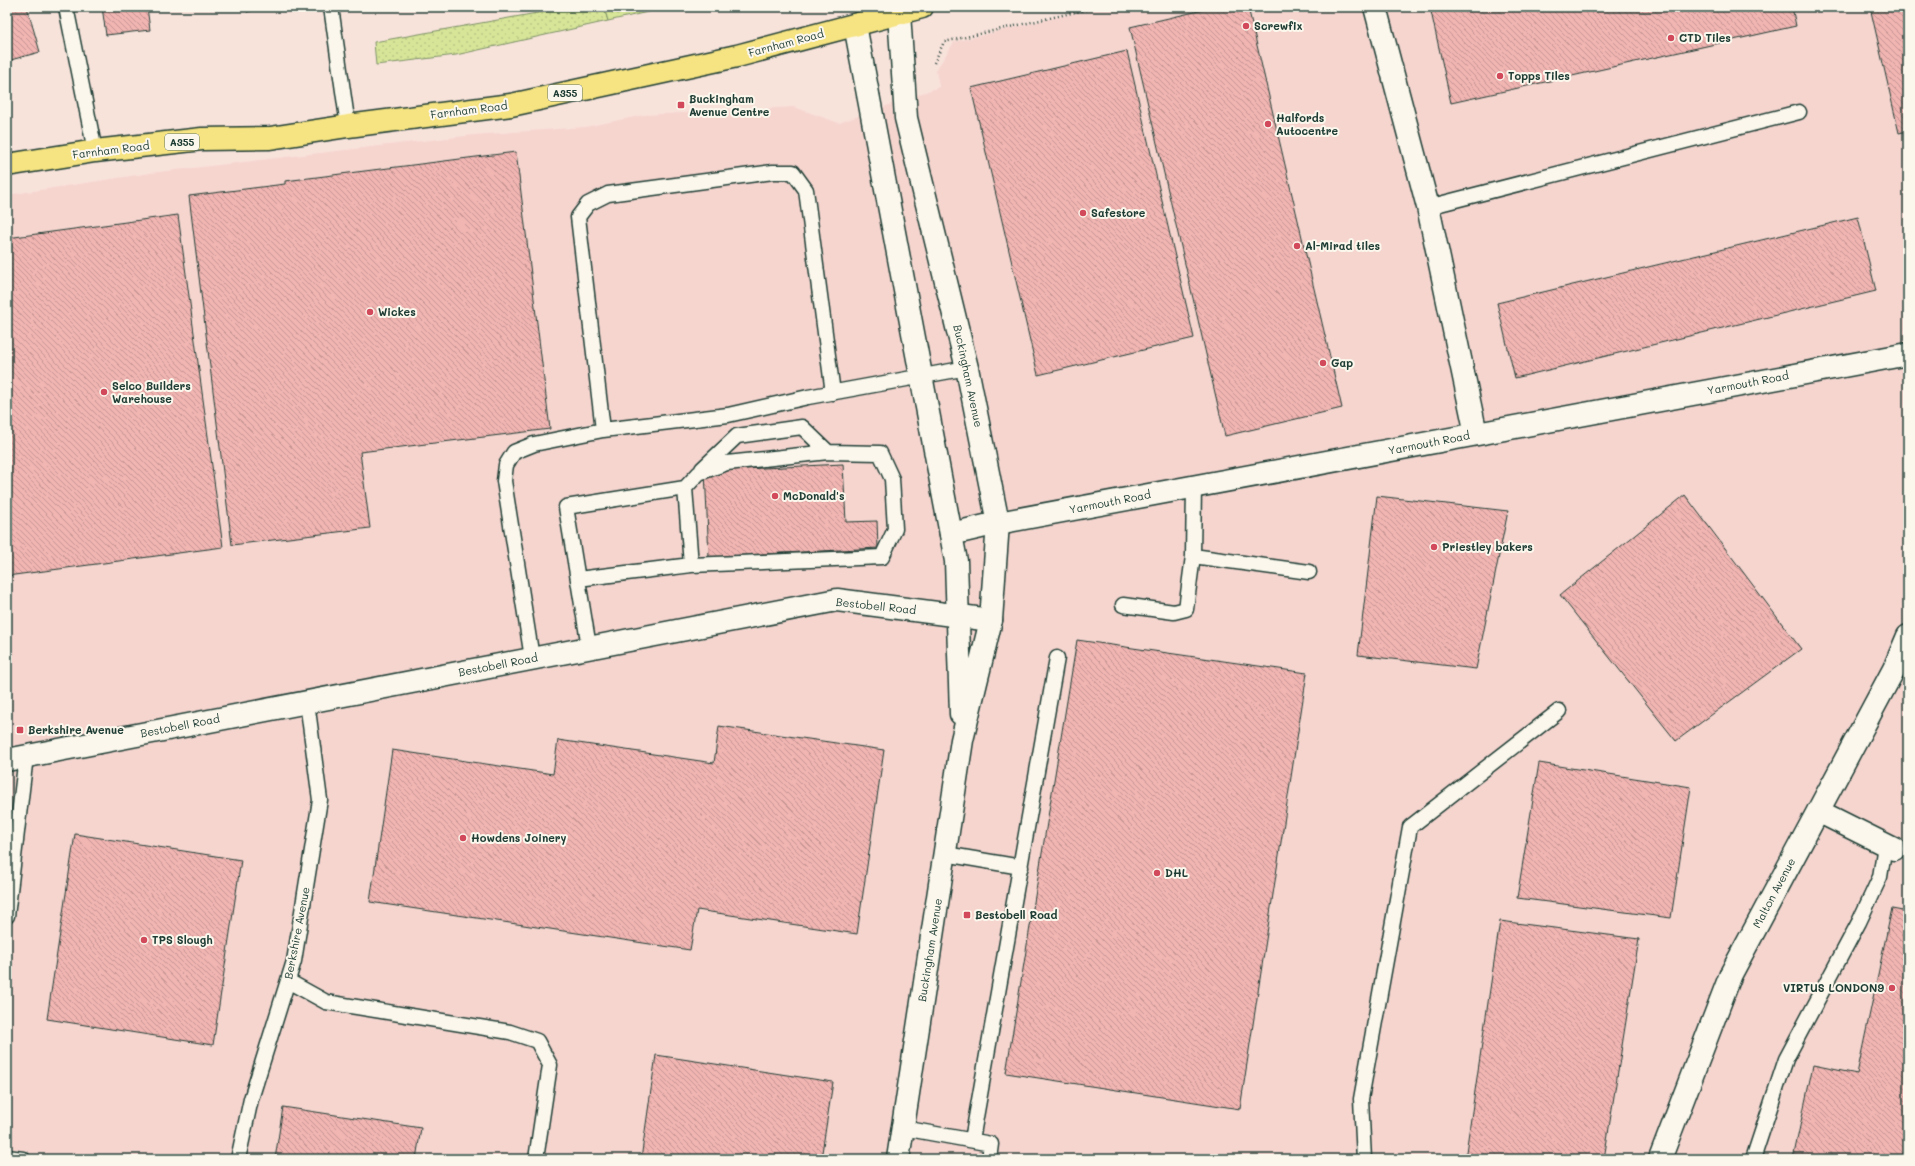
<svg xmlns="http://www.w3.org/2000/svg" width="1915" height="1166" font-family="Mali,sans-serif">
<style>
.built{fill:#f6d5cf}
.grass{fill:url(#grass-dots);stroke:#7b9166}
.park{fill:url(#park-crowns);stroke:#7b9166}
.building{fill:url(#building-back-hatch);stroke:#1f3d34}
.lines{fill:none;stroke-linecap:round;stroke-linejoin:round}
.service-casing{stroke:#1f3d34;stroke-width:17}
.minor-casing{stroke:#1f3d34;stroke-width:25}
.tertiary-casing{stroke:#1f3d34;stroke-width:25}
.primary-casing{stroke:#1f3d34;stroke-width:25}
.path{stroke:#1f3d34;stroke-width:2.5;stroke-dasharray:1 3;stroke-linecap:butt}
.service{stroke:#fbf7ec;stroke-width:14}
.minor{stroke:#fbf7ec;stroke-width:22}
.tertiary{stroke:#fbf7ec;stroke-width:22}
.primary{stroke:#f6e381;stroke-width:22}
.poi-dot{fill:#d1495b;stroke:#fbf7ec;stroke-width:1.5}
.labels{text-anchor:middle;stroke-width:4;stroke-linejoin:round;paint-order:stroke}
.shield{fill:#fbf7ec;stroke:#61756b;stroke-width:1}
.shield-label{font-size:10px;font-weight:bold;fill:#1f3d34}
.poi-label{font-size:11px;font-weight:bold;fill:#1f3d34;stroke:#fbf7ec;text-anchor:start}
.street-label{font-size:11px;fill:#1f3d34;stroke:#fbf7ec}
</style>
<defs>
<pattern id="grass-dots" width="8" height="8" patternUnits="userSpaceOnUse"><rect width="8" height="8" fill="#d7e598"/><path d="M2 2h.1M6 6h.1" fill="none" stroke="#b8c584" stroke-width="1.8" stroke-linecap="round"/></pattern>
<pattern id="park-crowns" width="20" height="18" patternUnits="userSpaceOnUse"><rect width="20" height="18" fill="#d7e598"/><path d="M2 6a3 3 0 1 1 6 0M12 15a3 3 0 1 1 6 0" fill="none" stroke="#b8c584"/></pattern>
<pattern id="building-back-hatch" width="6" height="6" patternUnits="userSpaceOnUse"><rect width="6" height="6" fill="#f1b5b2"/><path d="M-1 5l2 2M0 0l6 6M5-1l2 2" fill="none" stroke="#c39492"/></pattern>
</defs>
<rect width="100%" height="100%" fill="#f8e3db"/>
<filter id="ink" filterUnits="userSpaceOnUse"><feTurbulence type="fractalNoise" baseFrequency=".025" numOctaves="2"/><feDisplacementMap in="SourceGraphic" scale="8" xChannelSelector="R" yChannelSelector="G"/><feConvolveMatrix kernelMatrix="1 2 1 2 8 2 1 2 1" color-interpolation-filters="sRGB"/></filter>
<g filter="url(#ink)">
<!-- built -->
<path class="built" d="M1100,7H1908V1159H7V195L150,173L473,135L585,127L644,115L794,107L839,123L939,87L936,70L954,42Z"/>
<!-- grass -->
<path class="grass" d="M571,7H604L608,21L456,55L376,65L374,42Z"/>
<!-- park -->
<path class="park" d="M604,7H670L608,21Z"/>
<!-- building -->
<path class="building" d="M7,7H27L40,52L7,61Z
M102,7H147L150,30L106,35Z
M246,7H266L247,12Z
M1216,7H1248L1342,408L1225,436L1130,27Z
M1430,7H1792L1796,26L1451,103Z
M1870,7H1908V131L1899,133Z
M1127,51L1194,338L1038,375L971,88Z
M516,152L550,429L360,452L370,528L232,545L189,196L285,184V181Z
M178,215L223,547L7,576V238Z
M1858,217L1876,291L1515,378L1497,303Z
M843,464L846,522L877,521L878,548L709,557L705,471Z
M1685,495L1801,649L1676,741L1560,595Z
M1377,496L1508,511L1476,669L1358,655Z
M1077,640L1307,673L1240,1109L1006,1073Z
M719,726L884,750L857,934L697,910L690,950L370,902L392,750L553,774L558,740L714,763Z
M1539,763L1691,787L1671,918L1517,898Z
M75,834L241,860L213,1045L47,1019Z
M1892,908L1908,911V1159H1793L1813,1065L1857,1074Z
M1500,921L1639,939L1604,1159H1465Z
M656,1055L833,1082L821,1159H641Z
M283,1107L421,1128L416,1159H275Z"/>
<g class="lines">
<!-- service casing -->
<g class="service-casing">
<path id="service" d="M66,7L95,151
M331,7L348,126
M1428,207L1799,112
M603,430L578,217L588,204L608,194L773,172H793L806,190L833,393
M702,469L737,436L802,427L828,452
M685,488L699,473L727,463L828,452L880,453L892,479L895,529L882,557L691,565
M1193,556L1309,572
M578,579L691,565L685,488L566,507L589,647
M1123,605L1174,612L1186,609L1193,556L1194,486
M532,658L504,481L506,465L514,452L534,444L603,430L728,415L808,397L967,368
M945,854L1021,867
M7,916L26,756
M288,981L326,1002L510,1032L537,1041L550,1065L536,1159
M903,1128L991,1144L989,1159
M972,1140L1057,658
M7,1157L23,1159
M238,1159L251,1099L294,961L320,800L307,702
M1364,1159L1361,1099L1410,827L1559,711
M1753,1159L1786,1059L1859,922L1880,877L1885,845"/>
</g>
<!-- minor casing -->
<g class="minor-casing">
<path id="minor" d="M1375,7L1428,207L1476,434
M951,534L998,523L1908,354
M7,760L837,600L991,620
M1818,811L1894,849
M1660,1159L1731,974L1894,669L1908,636"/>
</g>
<!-- tertiary casing -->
<g class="tertiary-casing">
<path id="tertiary" d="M855,25L956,561L961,714
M898,1159L962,740L991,620L998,523L967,368L906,118L899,13"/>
</g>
<!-- primary casing -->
<g class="primary-casing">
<path id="primary" d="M7,165L95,151L202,139L270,138L348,126L511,105L737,56L922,7"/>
</g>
<!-- path -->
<path class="path" d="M934,63L944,42L1098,7"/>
<!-- service -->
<use href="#service" class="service"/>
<!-- minor -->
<use href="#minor" class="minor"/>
<!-- tertiary -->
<use href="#tertiary" class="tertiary"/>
<!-- primary -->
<use href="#primary" class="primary"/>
</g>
</g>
<!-- markers -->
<g class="poi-dot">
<circle cx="1246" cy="26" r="4"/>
<circle cx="1671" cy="38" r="4"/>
<circle cx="1500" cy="76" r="4"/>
<rect x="677" y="101" width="8" height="8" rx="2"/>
<circle cx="1268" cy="124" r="4"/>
<circle cx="1083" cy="213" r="4"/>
<circle cx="1297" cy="246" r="4"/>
<circle cx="370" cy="312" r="4"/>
<circle cx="1323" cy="363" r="4"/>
<circle cx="104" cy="392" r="4"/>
<circle cx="775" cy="496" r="4"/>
<circle cx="1434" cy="547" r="4"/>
<rect x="16" y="726" width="8" height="8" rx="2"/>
<circle cx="463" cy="838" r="4"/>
<circle cx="1157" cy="873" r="4"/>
<rect x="963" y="911" width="8" height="8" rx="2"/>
<circle cx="144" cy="940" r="4"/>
<circle cx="1892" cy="988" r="4"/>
</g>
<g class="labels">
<!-- shield labels -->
<g class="shield">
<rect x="548" y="85" width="34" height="16" rx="3"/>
<rect x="165" y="134" width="34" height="16" rx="3"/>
</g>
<g class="shield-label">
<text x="565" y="97">A355</text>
<text x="182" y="146">A355</text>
</g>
<!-- poi labels -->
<g class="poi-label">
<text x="1254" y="30">Screwfix</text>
<text x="1679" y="42">CTD Tiles</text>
<text x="1508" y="80">Topps Tiles</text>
<text x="689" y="103">Buckingham<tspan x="689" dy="13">Avenue Centre</tspan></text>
<text x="1276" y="122">Halfords<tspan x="1276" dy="13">Autocentre</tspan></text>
<text x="1091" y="217">Safestore</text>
<text x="1305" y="250">Al-Mirad tiles</text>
<text x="378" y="316">Wickes</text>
<text x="1331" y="367">Gap</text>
<text x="112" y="390">Selco Builders<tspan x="112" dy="13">Warehouse</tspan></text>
<text x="783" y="500">McDonald's</text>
<text x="1442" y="551">Priestley bakers</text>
<text x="28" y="734">Berkshire Avenue</text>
<text x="471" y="842">Howdens Joinery</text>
<text x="1165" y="877">DHL</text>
<text x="975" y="919">Bestobell Road</text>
<text x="152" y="944">TPS Slough</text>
<text x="1884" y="992" text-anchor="end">VIRTUS LONDON9</text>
</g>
<!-- street labels -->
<g class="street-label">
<text transform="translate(786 43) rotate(-15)" y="4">Farnham Road</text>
<text transform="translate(469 110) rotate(-7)" y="4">Farnham Road</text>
<text transform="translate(111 150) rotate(-7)" y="4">Farnham Road</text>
<text transform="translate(968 376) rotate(78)" y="4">Buckingham Avenue</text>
<text transform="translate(1748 383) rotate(-11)" y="4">Yarmouth Road</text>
<text transform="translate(1429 443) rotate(-11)" y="4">Yarmouth Road</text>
<text transform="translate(1110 502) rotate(-11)" y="4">Yarmouth Road</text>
<text transform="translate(876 606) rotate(6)" y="4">Bestobell Road</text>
<text transform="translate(498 665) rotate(-11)" y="4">Bestobell Road</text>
<text transform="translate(180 726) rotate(-11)" y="4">Bestobell Road</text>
<text transform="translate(1774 893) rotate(-62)" y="4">Malton Avenue</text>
<text transform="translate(297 933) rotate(-79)" y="4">Berkshire Avenue</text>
<text transform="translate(930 950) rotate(-81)" y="4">Buckingham Avenue</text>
</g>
</g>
<!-- margin -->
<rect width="1915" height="1166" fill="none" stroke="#fbf7ec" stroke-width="24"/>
<rect x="12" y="12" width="1891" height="1142" fill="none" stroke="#1f3d34" stroke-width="1.5" filter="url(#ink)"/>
</svg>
